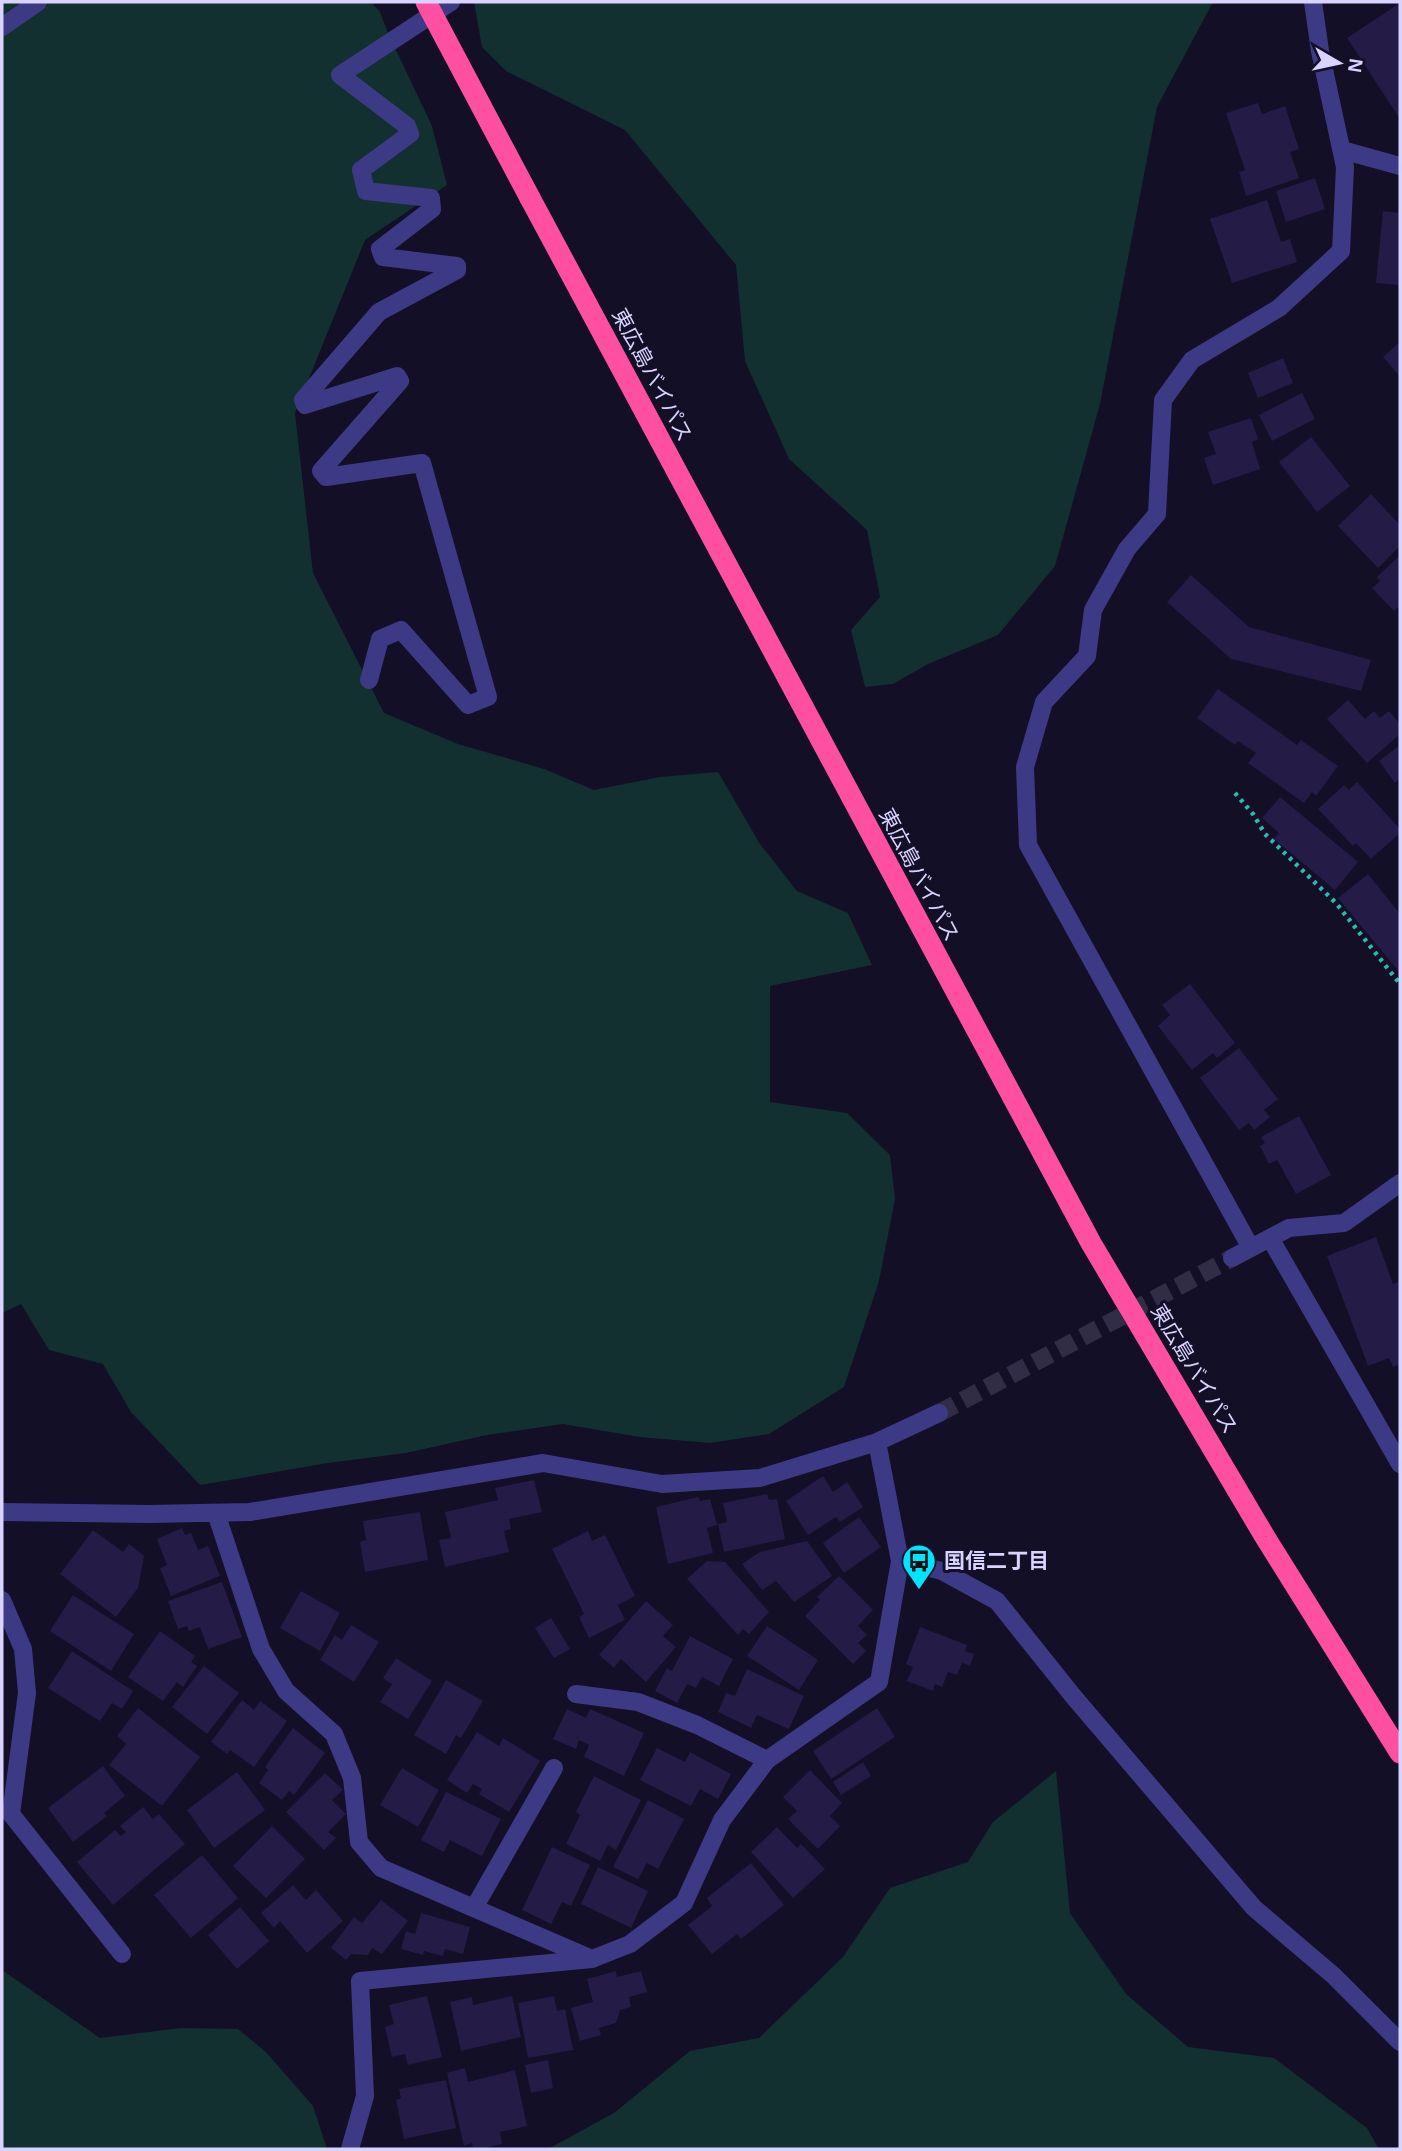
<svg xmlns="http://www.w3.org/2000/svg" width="1402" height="2151" font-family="Arial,'Noto Sans JP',sans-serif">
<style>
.green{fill:#12302f}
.building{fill:#241b47}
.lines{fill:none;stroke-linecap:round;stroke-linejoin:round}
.street-tunnel{stroke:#312d47;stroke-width:18;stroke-dasharray:18 9;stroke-linecap:butt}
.path{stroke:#2fb8b0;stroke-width:4.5;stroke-dasharray:3.5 5;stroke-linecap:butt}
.lane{stroke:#3d3a85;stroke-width:18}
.street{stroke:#3d3a85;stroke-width:18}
.highway{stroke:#ff4fa3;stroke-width:21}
.highway-bridge{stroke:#ff4fa3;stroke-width:21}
.labels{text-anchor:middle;stroke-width:6;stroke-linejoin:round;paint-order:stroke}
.street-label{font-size:21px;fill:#d9d4ff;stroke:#130f26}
.poi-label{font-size:21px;font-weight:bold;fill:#d9d4ff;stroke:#130f26;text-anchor:start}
</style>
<rect width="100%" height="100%" fill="#130f26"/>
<!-- green -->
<path class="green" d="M2,2H371L380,12L388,33L432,126L447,185L365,240L295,413L313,573L384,713L458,744L544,769L594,790L660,777L718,772L760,844L797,891L848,913L872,965L770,986V1102L847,1113L890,1155L895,1199L879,1281L844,1387L769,1434L710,1443L640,1437L563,1424L487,1435L406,1453L328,1463L200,1485L131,1412L103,1364L49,1350L21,1304L2,1313Z
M474,2H1213L1157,107L1100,404L1055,566L998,635L928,664L893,684L865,687L851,630L880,597L867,530L789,459L745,361L736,265L625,130L506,71L482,47Z
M1056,1771L1070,1913L1126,1994L1188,2047L1274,2058L1367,2128L1379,2149H548L614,2113L690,2051L759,2038L843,1957L890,1888L968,1862L993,1822Z
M2,1970L100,2038L181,2028L238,2029L266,2052L313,2106L327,2149H2Z"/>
<!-- building -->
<path class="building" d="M1400,3V119L1347,38Z
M1258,103L1262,114L1285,106L1299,149L1290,152L1299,178L1246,196L1239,172L1245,170L1226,113Z
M1315,178L1325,209L1286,222L1276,191Z
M1267,200L1281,242L1290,239L1297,262L1232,283L1210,219Z
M1383,211L1400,213V285L1376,283Z
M1400,342V377L1383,357Z
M1283,358L1293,383L1258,398L1248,373Z
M1302,393L1315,419L1272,441L1259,415Z
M1251,418L1258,439L1252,442L1260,469L1213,485L1204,458L1216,454L1208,432Z
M1311,437L1350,486L1317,512L1279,462Z
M1371,494L1400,525V546L1378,568L1338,526Z
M1400,555V610L1398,607L1394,611L1372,588L1380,581L1377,577Z
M1191,575L1249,627L1371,660L1361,691L1231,659L1167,602Z
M1218,689L1297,745L1301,740L1338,766L1316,796L1312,792L1304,803L1248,763L1256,753L1238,741L1235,745L1197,718Z
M1348,700L1365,719L1374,711L1380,718L1389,711L1400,724V734L1367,763L1327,719Z
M1400,745V778L1395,783L1379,761Z
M1357,782L1400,829V833L1371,859L1356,843L1353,846L1318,809L1344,785L1349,790Z
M1280,797L1358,862L1335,890L1274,839L1279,833L1262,818Z
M1368,874L1400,914V973L1338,898Z
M1190,984L1235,1043L1217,1058L1213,1053L1192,1070L1158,1026L1170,1015L1162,1005Z
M1239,1048L1278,1099L1264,1110L1270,1117L1254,1130L1249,1123L1239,1130L1200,1078Z
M1299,1116L1331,1175L1296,1194L1277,1160L1269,1164L1260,1146L1265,1143L1261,1137Z
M1376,1237L1393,1284L1400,1281V1364L1393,1367L1389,1358L1368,1366L1327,1256Z
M823,1476L833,1492L847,1482L863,1507L840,1522L836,1517L808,1535L786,1501Z
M534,1480L542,1512L509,1519L511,1529L504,1531L509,1552L445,1567L439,1540L451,1538L445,1512L498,1500L495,1488Z
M767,1494L769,1500L777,1499L785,1539L724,1552L718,1524L727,1522L723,1503Z
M698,1497L700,1501L710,1499L717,1525L707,1528L713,1553L668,1564L656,1507Z
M420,1512L428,1560L365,1572L360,1542L366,1540L363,1521Z
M859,1517L881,1547L844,1573L823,1543Z
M182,1528L185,1535L191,1533L198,1550L208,1546L220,1576L171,1596L160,1568L167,1565L157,1539Z
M93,1530L123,1552L129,1544L144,1556L138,1588L116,1617L60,1574Z
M588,1531L592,1541L605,1535L635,1596L618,1605L625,1620L589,1638L579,1617L584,1614L552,1549Z
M807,1541L832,1576L794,1602L776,1581L762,1590L742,1564L760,1552Z
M707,1561L725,1562L769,1612L749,1634L743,1629L738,1635L687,1579Z
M839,1576L873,1610L858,1626L867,1635L858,1643L866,1651L853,1664L805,1616L820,1600L817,1597Z
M222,1582L242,1637L208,1649L200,1627L189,1631L187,1626L178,1629L168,1601Z
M301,1591L340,1613L320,1651L280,1628Z
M73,1595L134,1634L111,1671L50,1631Z
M646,1601L673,1625L663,1636L676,1647L646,1682L621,1659L614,1668L599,1655Z
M551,1618L570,1649L554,1658L535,1628Z
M351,1625L379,1642L354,1682L320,1660L335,1635L342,1640Z
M767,1626L818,1660L799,1690L747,1656Z
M920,1627L967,1645L965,1651L974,1654L970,1666L962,1663L957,1675L948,1672L942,1687L935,1684L933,1691L907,1681L913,1667L906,1664Z
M160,1631L195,1656L191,1662L197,1666L183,1687L177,1682L163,1701L128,1677Z
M690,1636L733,1659L719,1686L702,1677L696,1688L687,1684L677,1703L655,1691L667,1668L672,1671Z
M72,1651L133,1691L122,1709L112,1703L100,1721L48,1688Z
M396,1658L432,1681L408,1719L380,1702L392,1684L383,1678Z
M204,1666L239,1693L207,1734L172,1707Z
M747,1669L804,1696L789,1729L757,1715L751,1728L718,1712L726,1693L735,1696Z
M446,1680L483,1701L461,1738L456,1735L446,1754L414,1735Z
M242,1700L254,1710L260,1701L287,1721L254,1767L230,1750L227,1754L211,1742Z
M138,1708L200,1757L162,1806L109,1765L126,1744L117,1736Z
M877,1708L895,1737L831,1779L813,1751Z
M567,1709L586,1718L590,1709L644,1733L624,1776L584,1757L589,1745L579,1740L576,1749L553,1739Z
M293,1728L325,1753L294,1795L289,1791L282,1800L259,1783L268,1770L265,1767Z
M477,1732L499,1746L503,1738L540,1761L509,1812L479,1794L482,1789L473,1784L467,1793L447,1780Z
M657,1748L685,1762L690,1752L731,1774L718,1799L700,1789L691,1806L640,1780Z
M863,1762L871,1776L841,1795L833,1782Z
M103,1766L125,1796L104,1813L107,1816L73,1842L48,1808Z
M402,1768L439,1790L418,1827L380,1805Z
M810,1770L842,1803L830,1816L840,1826L818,1849L788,1819L797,1811L783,1797Z
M237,1772L265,1810L214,1848L187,1810Z
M325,1773L343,1790L332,1800L346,1814L328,1832L336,1838L324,1850L286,1812Z
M594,1776L641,1800L616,1850L608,1845L600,1861L566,1844L580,1815L576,1812Z
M446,1792L501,1819L482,1856L450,1840L444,1852L421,1840Z
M648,1800L684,1819L658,1869L647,1863L638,1879L613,1867Z
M143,1807L153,1819L159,1814L185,1844L113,1905L77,1862L115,1830L121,1836L126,1832L120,1826Z
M272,1826L305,1859L266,1898L233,1866Z
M777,1827L797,1848L801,1844L825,1869L793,1898L751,1852Z
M552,1847L590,1865L571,1906L562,1902L551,1924L522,1910Z
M202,1855L238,1898L191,1938L154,1895Z
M751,1863L784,1905L741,1939L737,1934L712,1954L688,1925L712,1906L707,1898Z
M598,1867L648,1891L631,1928L581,1904Z
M293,1885L306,1900L316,1890L343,1921L307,1953L280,1921L274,1928L261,1913Z
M381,1900L408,1921L382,1954L372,1948L368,1955L351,1954L346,1960L331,1948L354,1917L362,1923Z
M240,1907L269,1941L237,1969L208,1935Z
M421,1913L470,1927L463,1954L445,1949L443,1956L424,1951L423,1955L401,1949L406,1931L415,1934Z
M616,1971L617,1977L641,1971L647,1992L629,1997L631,2007L620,2010L616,2023L599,2028L601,2035L580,2041L571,2008L593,2002L587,1979Z
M427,1996L442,2057L408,2065L405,2054L392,2057L385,2027L394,2024L389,2005Z
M512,1996L521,2037L461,2051L450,2002L472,1997L473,2005Z
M554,1996L557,2011L565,2009L573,2050L528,2058L518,2003Z
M548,2060L553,2088L531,2093L525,2065Z
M465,2068L468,2082L515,2070L527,2126L500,2132L502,2144L481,2149H473L472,2143L464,2146L447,2073Z
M446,2080L456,2128L404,2139L396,2100L401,2098L399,2089Z"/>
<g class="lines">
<!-- street-tunnel -->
<path class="street-tunnel" d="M939,1413L1232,1258"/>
<!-- path -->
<path class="path" d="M1235,793L1253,814L1265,834L1336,903L1400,984"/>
<!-- lane -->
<path class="lane" d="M2,27L38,2
M1342,150L1400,166
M369,680L380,639L401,630L468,705L488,697L422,463L326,477L321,471L400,381L397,376L305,405L303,400L379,312L457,270V266L383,257L380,249L432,209L431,198L366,191L361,170L410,134L407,126L340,75L451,2
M1270,1238L1400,1464
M2,1600L23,1649L27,1693L11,1814L122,1954
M576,1694L638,1702L697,1725L767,1760
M474,1908L554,1768
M350,2149L365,2096L360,1981L592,1959"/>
<!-- street -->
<path class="street" d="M1251,1248L1028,845L1025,767L1044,702L1087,656L1093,610L1127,549L1157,514L1163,400L1192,360L1279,308L1341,251L1345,167L1320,51L1313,2
M1232,1258L1289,1228L1344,1223L1400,1183
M2,1512L149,1514L250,1512L543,1463L662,1484L760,1478L877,1442L939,1413
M216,1513L261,1649L286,1691L334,1734L352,1778L359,1842L381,1868L592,1959L630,1944L684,1903L722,1820L767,1760L879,1682L900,1561L877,1442
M900,1561L942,1571L997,1601L1073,1696L1254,1908L1334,1976L1400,2042"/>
<!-- highway -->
<path class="highway" d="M530,198L1091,1243L1265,1537L1400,1753"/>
<!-- highway-bridge -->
<path class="highway-bridge" d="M426,2L530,198"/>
</g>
<!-- icons -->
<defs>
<g id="bus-pin" transform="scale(1.75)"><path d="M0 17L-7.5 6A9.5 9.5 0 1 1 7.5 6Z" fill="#00e5ff" stroke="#130f26"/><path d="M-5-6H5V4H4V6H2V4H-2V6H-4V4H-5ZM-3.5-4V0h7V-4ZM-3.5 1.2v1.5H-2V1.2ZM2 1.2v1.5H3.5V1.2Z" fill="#111"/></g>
</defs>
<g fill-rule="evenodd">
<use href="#bus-pin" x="919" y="1561"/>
</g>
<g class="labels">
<!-- street labels -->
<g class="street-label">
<text transform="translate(652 375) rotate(62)" y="7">東広島バイパス</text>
<text transform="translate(919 875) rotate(62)" y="7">東広島バイパス</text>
<text transform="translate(1194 1369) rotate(59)" y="7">東広島バイパス</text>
</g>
<!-- poi labels -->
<g class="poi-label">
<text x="944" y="1568">国信二丁目</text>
</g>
</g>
<!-- border -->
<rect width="1402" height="2151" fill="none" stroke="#d9d4ff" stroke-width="7"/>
<!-- north arrow -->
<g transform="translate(1339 63) rotate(99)" stroke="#130f26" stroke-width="5" paint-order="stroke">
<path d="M0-5L12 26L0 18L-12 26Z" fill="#d9d4ff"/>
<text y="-10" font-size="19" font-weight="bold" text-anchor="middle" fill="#d9d4ff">N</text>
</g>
</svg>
